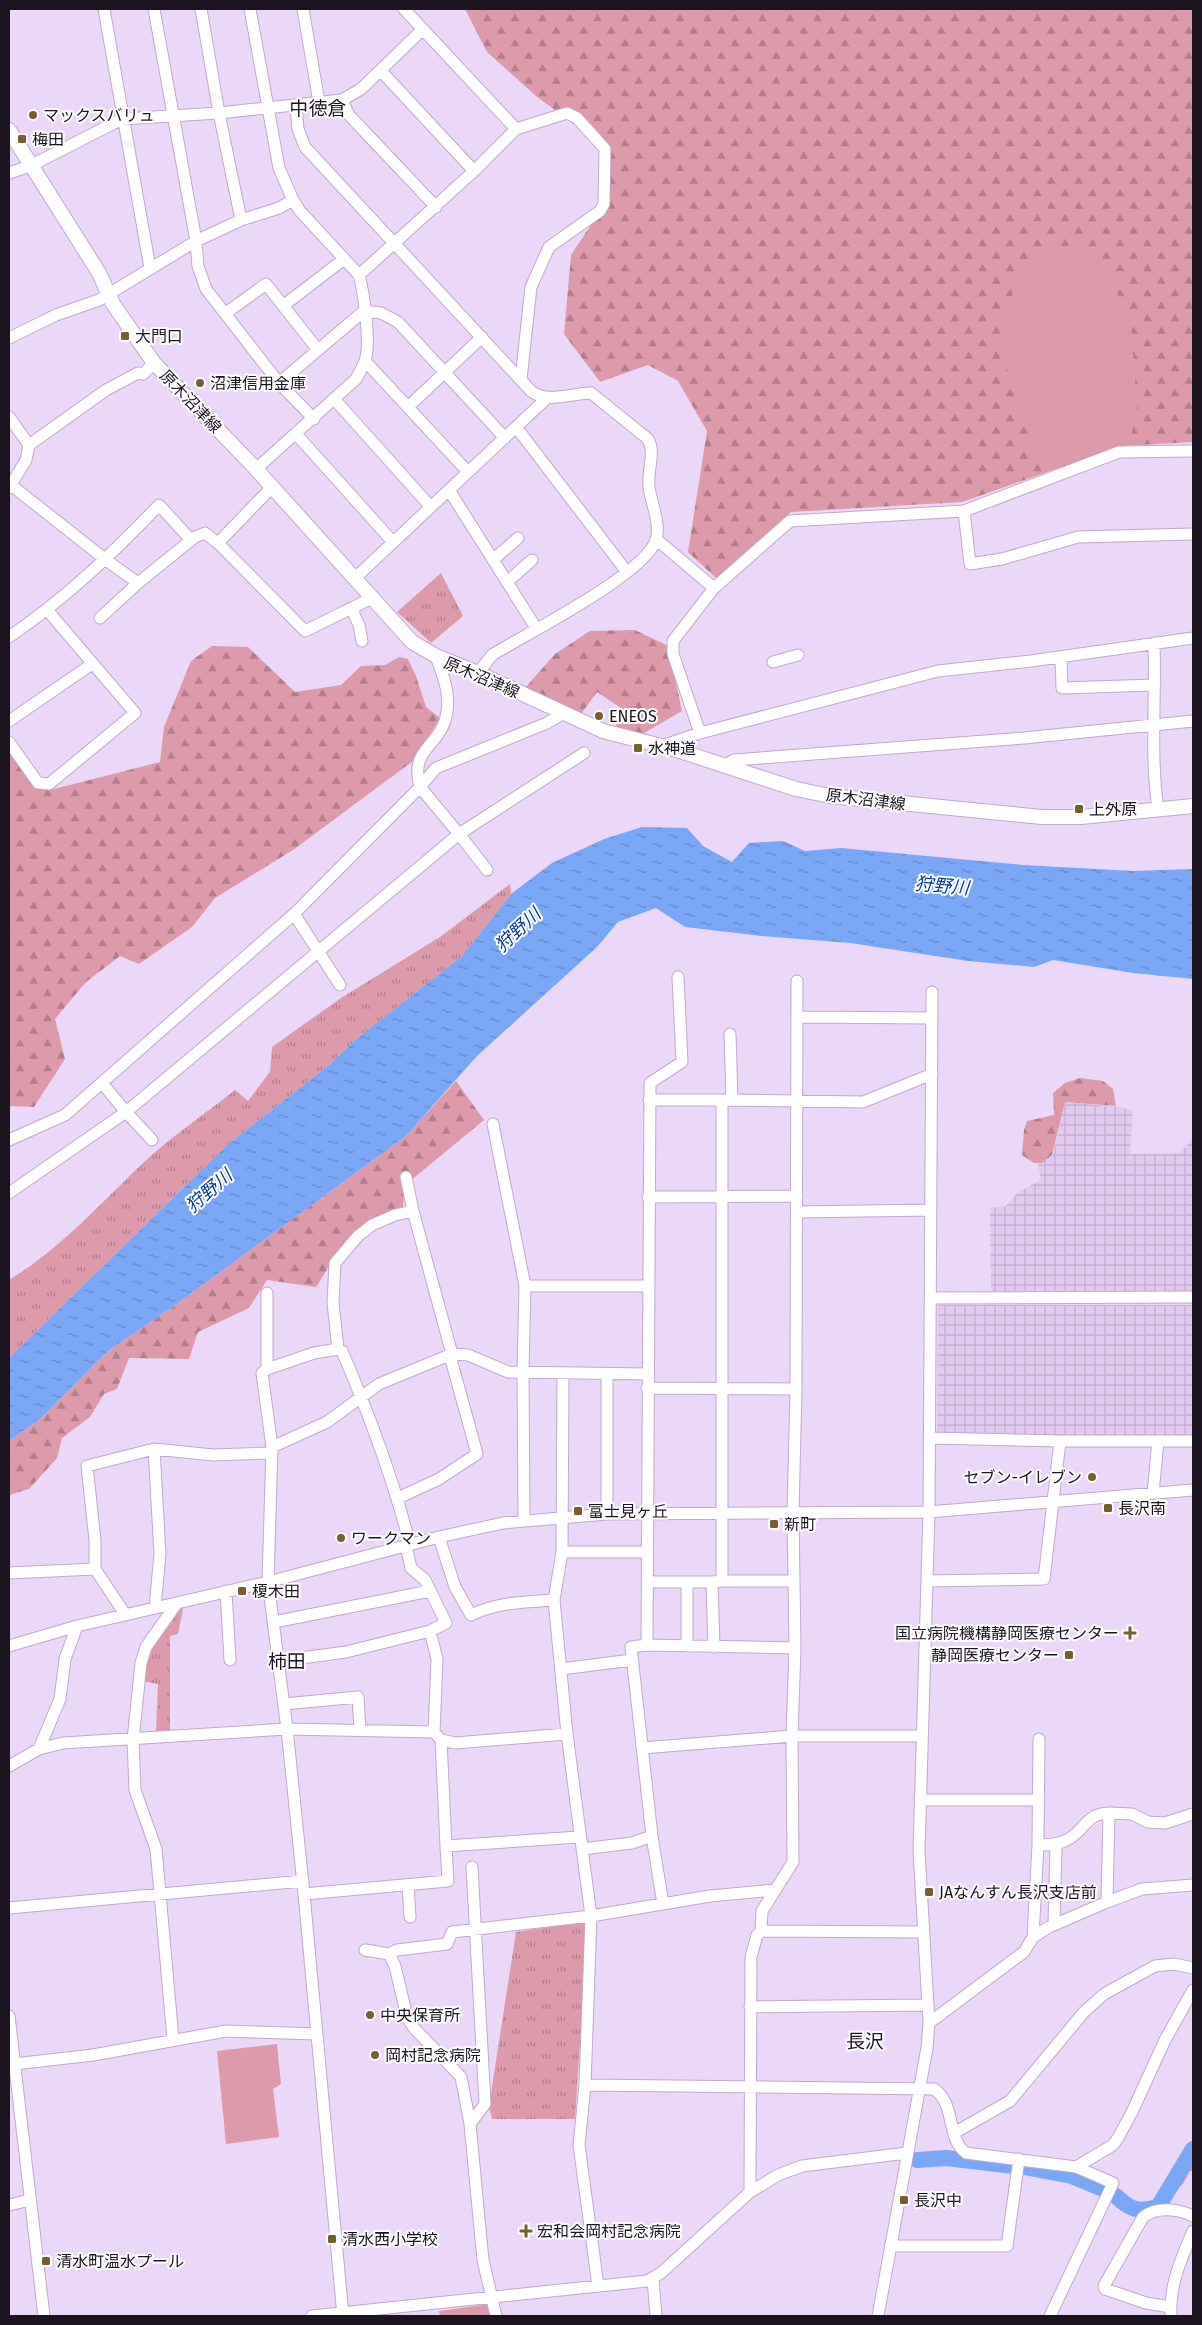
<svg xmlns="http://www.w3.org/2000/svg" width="1202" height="2325" font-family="'Fira Sans','Noto Sans JP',sans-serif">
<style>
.industrial{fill:url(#industrial-grid)}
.grass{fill:url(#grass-tufts)}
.forest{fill:url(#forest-firs)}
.pitch{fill:#dd9aaa}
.water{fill:url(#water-ripples)}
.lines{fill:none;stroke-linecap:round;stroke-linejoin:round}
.river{stroke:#79a7f6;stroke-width:16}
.minor-casing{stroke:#bdaac9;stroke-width:13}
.major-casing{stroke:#bdaac9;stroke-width:16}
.minor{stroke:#fff;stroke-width:11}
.major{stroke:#fff;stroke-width:14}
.poi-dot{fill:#775e2f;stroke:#fff;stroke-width:2}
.labels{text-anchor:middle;stroke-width:4;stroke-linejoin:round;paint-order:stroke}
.poi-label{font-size:16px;fill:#1b141f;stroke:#fff;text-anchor:start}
.street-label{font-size:16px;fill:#1b141f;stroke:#fff}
.water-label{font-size:18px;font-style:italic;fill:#053a94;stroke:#fff}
.quarter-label{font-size:19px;fill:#1b141f;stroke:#fff}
</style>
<defs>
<pattern id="industrial-grid" width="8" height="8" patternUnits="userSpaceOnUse" patternTransform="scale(1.25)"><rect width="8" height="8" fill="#e1c9f0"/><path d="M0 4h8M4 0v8" fill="none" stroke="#c0accd"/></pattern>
<pattern id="grass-tufts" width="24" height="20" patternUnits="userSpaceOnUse" patternTransform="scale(1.25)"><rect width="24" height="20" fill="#dd9aaa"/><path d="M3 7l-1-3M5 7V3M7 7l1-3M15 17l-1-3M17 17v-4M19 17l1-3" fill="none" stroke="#b27c8a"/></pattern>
<pattern id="forest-firs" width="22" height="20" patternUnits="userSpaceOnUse" patternTransform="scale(1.25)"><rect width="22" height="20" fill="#dd9aaa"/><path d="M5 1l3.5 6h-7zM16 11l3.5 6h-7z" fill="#b27c8a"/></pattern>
<pattern id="water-ripples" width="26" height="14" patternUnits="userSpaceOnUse" patternTransform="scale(1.25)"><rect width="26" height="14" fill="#79a7f6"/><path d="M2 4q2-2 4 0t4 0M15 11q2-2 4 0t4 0" fill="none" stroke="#6287c7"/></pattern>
</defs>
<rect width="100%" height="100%" fill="#ebd7f8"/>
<!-- industrial -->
<path class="industrial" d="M1065,1102L1120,1107L1133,1111L1130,1154L1180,1153L1193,1139V1291H991L990,1208L1006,1206L1018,1192L1041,1180L1038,1164L1053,1155Z
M938,1305H1193V1438L937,1436Z"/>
<!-- grass -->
<path class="grass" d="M441,573L463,616L431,643L397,612Z
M510,884L511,894L462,956L355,1040L329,1065L227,1145L9,1358V1280C60,1249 100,1204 143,1163C172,1136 205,1114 235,1090L248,1101L270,1072L272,1047L341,998L440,937Z
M185,1598L178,1634L170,1636V1730L156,1731L158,1684L141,1681L152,1640L172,1622Z
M588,1921L575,2119H492L489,2106L516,1932Z"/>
<!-- forest -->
<path class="forest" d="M465,9H1193V442L1121,446L962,502L791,512L717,579L688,552L707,431L678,381L648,365L600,382L564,334L571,255L600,211L606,160L596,141L536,96L487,52Z
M635,630L668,646L682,711L644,733L615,729L621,708L597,692L581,714L525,688L555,654L590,631Z
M212,646L248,647L295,692L341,685L361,666L385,665L399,657L408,659L416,676L426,707L440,718L413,761L293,850L215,898L192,927L139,964L120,956L86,982L55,1019L65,1059L34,1107L9,1106V752L35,785L54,789L160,762L164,727L191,661Z
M1080,1078L1103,1081L1113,1089L1116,1106L1065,1102L1052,1155L1042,1163H1034L1022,1155L1024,1130L1027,1121L1054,1115L1053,1093L1065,1083Z
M456,1081L484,1120L404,1186L403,1210L375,1218L333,1260L316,1287L267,1280L249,1308L198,1332L189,1359L129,1358L117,1389L104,1394L90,1417L62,1438L57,1458L29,1489L9,1495V1441L40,1419L108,1351L178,1303L406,1136Z
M1193,2140V2171H1190L1183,2184L1161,2201L1155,2199Z"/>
<!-- pitch -->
<path class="pitch" d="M1045,245L1077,247L1108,274L1131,326L1137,405L1130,443L1042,471L1004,360L1001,324L1023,267Z
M277,2044L281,2084L273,2089L279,2137L226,2144L217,2051Z
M490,2304L491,2316H440L439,2311Z"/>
<!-- water -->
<path class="water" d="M642,827L687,828L703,846L732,862L749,843L783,841L805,851L841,848L1023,865L1133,871L1193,869V979L1133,973L1053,960L1034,967L968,961L850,943L762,936L685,927L656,908L618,922L597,947L476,1057L406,1136L178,1303L108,1351L40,1419L9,1441V1358L227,1145L329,1065L355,1040L462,956L511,894L552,863L604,839Z"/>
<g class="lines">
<!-- river -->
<path class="river" d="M917,2160L946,2158L1014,2166
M1024,2167L1072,2176L1101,2188
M1116,2196C1129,2209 1138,2213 1158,2207L1193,2149"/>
<!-- minor casing -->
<g class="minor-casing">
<path id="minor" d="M104,9L150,268
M154,9L196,241L198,266L206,289L279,383L314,419
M201,9L219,113L241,220
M250,9L279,168L293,200L300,211L359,275C364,293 371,345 365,361C363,367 359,373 356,379L256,469
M303,9L319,102
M404,9L516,129
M381,71L474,171
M342,100L349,115L436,207
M296,105L298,129L305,147L531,391C547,404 572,393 591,393L648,439C656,453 647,470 649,487C651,502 661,525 656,540C644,575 526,634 492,655L478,673
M9,173L30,166L122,119L219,113L342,100L361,89L422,30
M359,275L474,171L516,129L567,113L577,118L605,149L604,204L600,211L549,247L531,287L521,379
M283,306L344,259
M226,313L266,284L318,350
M9,338L56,315L99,300L196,241L241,220L279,208L293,200
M365,361L468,472
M279,383L364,311L381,313L398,322L505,438
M335,400L430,506
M408,407L482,337
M9,417L29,445
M516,427L627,572
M296,434L393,542
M11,485L106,560L138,583L195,537L205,533L220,545L305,631L372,598
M9,488L26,460L29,445L106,390L138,373L143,374L154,363
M449,490L536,628
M964,511L970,564L1002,559L1078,537L1193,534
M656,539L714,588
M218,543L272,487
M493,560L518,538
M354,579L547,398
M507,582L532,560
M351,608L359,625L362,641
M100,618L138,583
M9,637C66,598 111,555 159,505L191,540
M1154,643C1156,699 1150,755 1158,809
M1061,657L1062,688L1155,685
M773,662L798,655
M9,721L92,664
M700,733L673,654V641L714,588L790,521L964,511L1119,452L1193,451
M9,742L38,783L49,784L135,713L48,611
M659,747L700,733L938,671L1031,661L1193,638
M725,765L734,760L1024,738L1193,721
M487,870L459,834L584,753
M294,914L340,985
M797,1017L932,1018
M730,1034L732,1100
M102,1083L126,1112L152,1140
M649,1100H722
M493,1124L525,1286L523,1372L524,1521
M9,1140L65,1115L294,914L420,787C410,750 435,749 445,721C452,697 444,678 436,656
M406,1177L413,1211L452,1354L468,1355L508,1372L648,1374
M9,1193L126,1112L459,834L420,787L436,768L547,723L564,713
M648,1197L797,1196
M797,1212L931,1210
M525,1286H649
M267,1293V1369L262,1373L272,1447L268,1582L287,1729L304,1894L343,2316
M931,1298L1193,1297
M267,1369L314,1353L338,1349
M563,1374L562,1552L554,1600L567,1734L591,1916L585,2085L579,2145L598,2286
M607,1374V1514
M647,1388L796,1389
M930,1438L1060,1441H1193
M272,1447L327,1422L379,1384L452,1354V1363L477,1454L439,1479L398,1498
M154,1449L160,1554L155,1607
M1153,1493L1158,1441
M439,1537L455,1587L471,1615C498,1602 525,1602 554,1600
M410,1545C393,1478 369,1414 342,1351L338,1349L333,1303L335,1263L358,1236L372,1225L395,1215L413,1211
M406,1546L411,1568L425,1580L446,1623L430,1631L437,1659L434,1732
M562,1552H647
M95,1569V1540L87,1466L154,1449L213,1455L271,1453
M9,1573L95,1569L125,1614
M794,1581H722V1100L863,1102L932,1074
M927,1581L1044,1579L1060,1441
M647,1582H712
M687,1582V1646
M226,1591L230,1660
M274,1622L430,1591
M647,1645L795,1648
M9,1646L77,1626L268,1582L439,1537L503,1523L607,1514L929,1512L1193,1490
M714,1647L712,1582L722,1581
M279,1661L346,1652L430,1631
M561,1669L632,1660
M284,1704L358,1697L360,1729
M441,1740L446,1846
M642,1748L792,1736H921
M39,1749L60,1699L65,1659L77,1626
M9,1766L39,1749L63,1743L287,1729L434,1732L441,1740L455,1743L567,1734
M920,1800H1039
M1038,1845C1051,1845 1063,1844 1073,1836C1087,1825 1088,1814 1109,1813
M582,1849L632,1843L652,1836
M408,1885L410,1917
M304,1894L448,1881L446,1846L579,1837
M1107,1902L1109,1813L1132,1814L1148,1822L1165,1823L1193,1814
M663,1904L652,1836L631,1647L647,1645L650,1083L682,1062L678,977
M9,1908L303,1881
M1054,1924L1056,1845
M761,1931L923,1932
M1033,1937L1038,1845L1039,1739
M365,1950L389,1954L395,1966L407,2017L414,2028L461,2077L470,2124L483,2260L496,2316
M389,1954L397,1950L447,1944L452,1932L591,1916L710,1896L774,1890
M750,2007L928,2005
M9,2016L44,2316
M929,2023L1024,1952L1033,1937L1049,1927L1107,1902L1142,1889L1193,1885
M173,2039L156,1849L135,1790L133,1740L141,1663L146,1647L177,1603
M14,2064L93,2055L226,2031L317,2034
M585,2085L934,2089C956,2103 946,2139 966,2153L1076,2167L1113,2183L1050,2316
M470,2124L485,2104L472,1867
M954,2133L1010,2101L1084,2012L1104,1994L1155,1966L1174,1964L1193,1968
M1076,2167L1113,2145L1118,2138L1132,2112L1165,2040L1193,1990
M750,2192L751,1957L757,1935L761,1931L762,1911L793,1862L792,1736L795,1648L793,1512L796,1389L797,981
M9,2205L30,2200
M890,2246H1007L1019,2159
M653,2279L656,2316
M1170,2307L1146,2303L1105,2289L1104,2286L1143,2217C1157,2206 1178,2209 1193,2216
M312,2316L647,2281L661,2273L750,2192L778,2175L802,2166L907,2153
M878,2316L927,2048L929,2023L919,1851L929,1512L932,992
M1171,2316C1169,2286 1181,2259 1193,2231"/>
</g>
<!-- major casing -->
<g class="major-casing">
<path id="major" d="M9,130L99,273L113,304L154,363L256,469L412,642L436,656L478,673L603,731L677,750L796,789L830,796L1042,817H1081L1193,806"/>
</g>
<!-- minor -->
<use href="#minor" class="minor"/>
<!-- major -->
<use href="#major" class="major"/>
</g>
<!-- markers -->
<g class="poi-dot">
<circle cx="33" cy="115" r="5"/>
<rect x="17" y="134" width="10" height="10" rx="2.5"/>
<rect x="120" y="331" width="10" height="10" rx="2.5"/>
<circle cx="200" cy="383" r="5"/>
<circle cx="599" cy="716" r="5"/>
<rect x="633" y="743" width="10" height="10" rx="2.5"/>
<rect x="1074" y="804" width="10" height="10" rx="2.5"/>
<circle cx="1092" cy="1477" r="5"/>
<rect x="1103" y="1503" width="10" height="10" rx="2.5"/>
<rect x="573" y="1506" width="10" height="10" rx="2.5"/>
<rect x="769" y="1519" width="10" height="10" rx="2.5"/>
<circle cx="341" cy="1538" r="5"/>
<rect x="237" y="1586" width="10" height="10" rx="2.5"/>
<path d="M1127.5 1625.5h5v5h5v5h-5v5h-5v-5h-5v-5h5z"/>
<rect x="1064" y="1650" width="10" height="10" rx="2.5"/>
<rect x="924" y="1887" width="10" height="10" rx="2.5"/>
<circle cx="370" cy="2015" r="5"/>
<circle cx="375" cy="2055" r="5"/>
<rect x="899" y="2195" width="10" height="10" rx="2.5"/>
<path d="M523.5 2223.5h5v5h5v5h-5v5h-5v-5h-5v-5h5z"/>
<rect x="327" y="2234" width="10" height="10" rx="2.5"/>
<rect x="41" y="2256" width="10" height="10" rx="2.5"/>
</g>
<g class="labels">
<!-- poi labels -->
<g class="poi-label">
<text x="43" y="121">マックスバリュ</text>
<text x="32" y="145">梅田</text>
<text x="135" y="342">大門口</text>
<text x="210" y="389">沼津信用金庫</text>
<text x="609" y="722">ENEOS</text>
<text x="648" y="754">水神道</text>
<text x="1089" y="815">上外原</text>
<text x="1082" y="1483" text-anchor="end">セブン-イレブン</text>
<text x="1118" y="1514">長沢南</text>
<text x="588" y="1517">富士見ヶ丘</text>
<text x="784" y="1530">新町</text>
<text x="351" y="1544">ワークマン</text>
<text x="252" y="1597">榎木田</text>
<text x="1119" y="1639" text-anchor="end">国立病院機構静岡医療センター</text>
<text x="1059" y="1661" text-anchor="end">静岡医療センター</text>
<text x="939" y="1898">JAなんすん長沢支店前</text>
<text x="380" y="2021">中央保育所</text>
<text x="385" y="2061">岡村記念病院</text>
<text x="914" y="2206">長沢中</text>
<text x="537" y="2237">宏和会岡村記念病院</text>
<text x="342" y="2245">清水西小学校</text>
<text x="56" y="2267">清水町温水プール</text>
</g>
<!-- street labels -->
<g class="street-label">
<text transform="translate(191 401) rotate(46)" y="6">原木沼津線</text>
<text transform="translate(482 677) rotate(23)" y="6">原木沼津線</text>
<text transform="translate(866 799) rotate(7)" y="6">原木沼津線</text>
</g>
<!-- water labels -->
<g class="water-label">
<text transform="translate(942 886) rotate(5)" y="6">狩野川</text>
<text transform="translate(518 930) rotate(-43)" y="6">狩野川</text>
<text transform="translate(209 1191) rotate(-41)" y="6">狩野川</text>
</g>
<!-- quarter labels -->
<g class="quarter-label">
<text x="318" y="115">中徳倉</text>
<text x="287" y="1668">柿田</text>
<text x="865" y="2048">長沢</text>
</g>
</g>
<!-- border -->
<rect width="1202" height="2325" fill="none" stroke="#1b141f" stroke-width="20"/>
</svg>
